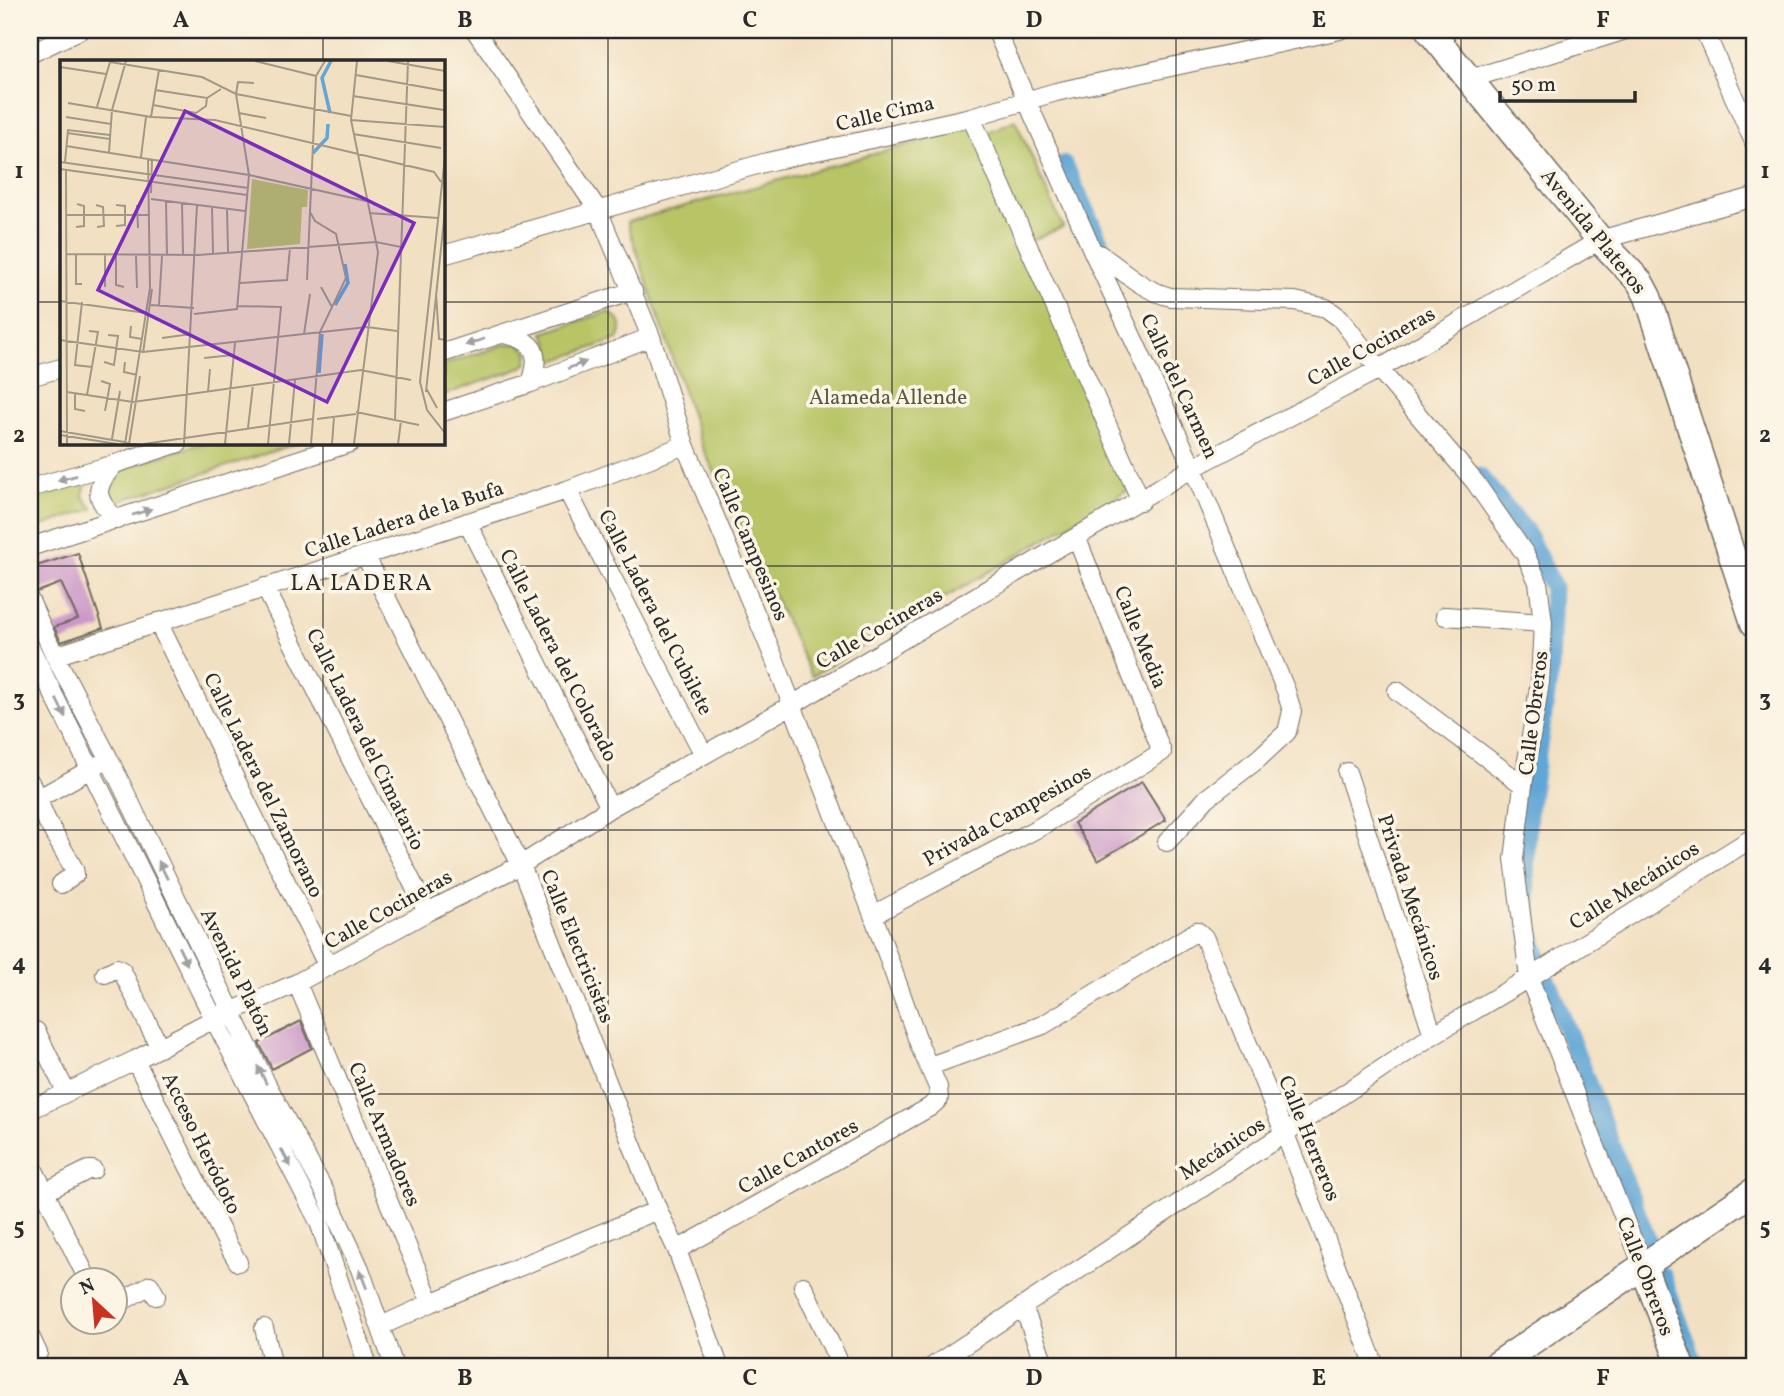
<svg xmlns="http://www.w3.org/2000/svg" width="1784" height="1396" font-family="Vollkorn,serif">
<style>
.green{fill:#b8c466;stroke:#727848;stroke-width:2}
.lines{fill:none;stroke-linecap:round;stroke-linejoin:round}
.canal{stroke:#60a6d6;stroke-width:19}
.building{fill:#cc99c9}
.street-casing{stroke:#716a60;stroke-width:20}
.secondary-casing{stroke:#716a60;stroke-width:29}
.street{stroke:#fff;stroke-width:18}
.secondary{stroke:#fff;stroke-width:26}
.oneway{fill:#a0a0a0}
.grid{fill:none;stroke:#2b2b2b;stroke-width:2;stroke-opacity:0.55}
.labels{text-anchor:middle;stroke-width:7;stroke-linejoin:round;paint-order:stroke}
.street-label{font-size:21px;fill:#2b2b2b;stroke:#fcf5e5}
.park-label{font-size:21px;fill:#55593d;stroke:#fcf5e5}
.neighbourhood-label{font-size:23px;letter-spacing:2px;fill:#2b2b2b;stroke:#fcf5e5}
.inset-river{fill:none;stroke:#60a6d6;stroke-width:3.5}
.inset-road{fill:none;stroke:#a29886;stroke-width:2}
.view{fill:#7b2cbf;fill-opacity:0.15;stroke:#7b2cbf;stroke-width:3.5}
.inset-edge{fill:none;stroke:#2b2b2b;stroke-width:3.5}
.neatline{fill:none;stroke:#2b2b2b;stroke-width:2.5}
.grid-label{font-size:23px;text-anchor:middle;font-weight:bold;fill:#2b2b2b}
</style>
<rect width="100%" height="100%" fill="#fcf5e5"/>
<filter id="ink" filterUnits="userSpaceOnUse"><feTurbulence type="fractalNoise" baseFrequency=".0143" numOctaves="2"/><feDisplacementMap in="SourceGraphic" scale="14" xChannelSelector="R" yChannelSelector="G"/><feConvolveMatrix kernelMatrix="1 2 1 2 8 2 1 2 1" color-interpolation-filters="sRGB"/></filter>
<filter id="wash" filterUnits="userSpaceOnUse"><feTurbulence type="fractalNoise" baseFrequency=".00686" numOctaves="4" result="noise"/><feDisplacementMap in="SourceGraphic" scale="28" xChannelSelector="R" yChannelSelector="G"/><feGaussianBlur stdDeviation="1.57" result="paint"/><feColorMatrix in="noise" values="0 0 0 0 0 0 0 0 0 0 0 0 0 0 0 0 0 1.4 0 .05"/><feComposite in="paint" operator="in"/></filter>
<g filter="url(#wash)">
<rect width="100%" height="100%" fill="#f2e0c2"/>
<!-- green -->
<path class="green" d="M1015,120L1063,227L1028,242L1135,486L812,676L701,444L627,222L975,126L980,136Z
M607,312C620,317 625,326 618,339L548,363C551,351 551,343 543,333Z
M506,344H519L529,352L527,364L516,370L443,395V365Z
M202,443H298L116,502L106,491L108,478L127,467Z
M87,477L83,496L93,509L30,530V496Z"/>
<g class="lines">
<!-- canal -->
<path class="canal" d="M1064,165L1109,263L1114,267
M1479,477L1525,531L1553,587L1550,668L1528,811L1525,873L1529,929L1537,955
M1549,984L1647,1240
M1661,1275L1695,1366"/>
</g>
<g id="blocks">
<!-- building -->
<path class="building" d="M78,553L103,628L61,642L54,627L78,619L61,583L37,592L34,591L30,582V568Z
M1142,782L1166,820L1098,861L1074,823Z
M301,1021L312,1048L272,1069L259,1043Z"/>
</g>
</g>
<g filter="url(#ink)">
<use href="#blocks" fill-opacity="0" stroke="#716a60" stroke-width="2"/>
<g class="lines">
<!-- street casing -->
<g class="street-casing">
<path id="street" d="M475,30L598,210L651,337L685,445L774,658L873,915L921,1049L938,1087L939,1099L930,1107L677,1250
M996,30L1093,252L1193,468L1286,691L1292,711L1287,732L1258,759L1207,798L1167,842
M1704,30L1754,142
M30,54L80,30
M1470,79L1626,30
M971,117L1141,501
M1093,252L1099,254C1123,270 1143,291 1171,297L1295,301L1326,308L1340,318L1379,369L1475,482L1525,554L1538,582L1543,623L1540,682L1523,785L1514,859L1529,978L1643,1266
M443,255L767,162L971,117L1056,92L1340,30
M503,334C534,340 542,352 531,383
M443,353L633,291
M30,377L61,368
M443,412L531,383L651,337
M115,464C93,488 94,498 117,520
M30,488L115,464L179,443
M567,490L704,755
M467,522L610,808
M30,547L350,443
M365,555L521,865L658,1210L677,1250L719,1366
M265,587L427,912
M30,601L55,656L109,759L266,1083L325,1192L360,1269L394,1366
M1445,616L1543,623
M158,622L328,967
M30,647L214,1019L319,1222L368,1366
M55,656L567,490L685,445
M1397,691L1523,785
M1347,772L1433,1035
M30,782L47,821L74,869L75,874L61,884
M30,803L100,764
M873,915L1040,827L1162,752L1077,539
M105,974L117,968L122,971L160,1048
M297,983L431,1303
M30,1029L36,1031L66,1092
M135,1060L228,1245L238,1262
M930,1066L1043,1025L1197,931L1204,937L1285,1134L1375,1366
M30,1110L135,1060L214,1019L297,983L427,912L521,865L610,808L792,705L1193,468L1379,369L1600,240L1754,197
M30,1162L88,1280
M45,1192L88,1170H93
M803,1286L841,1366
M116,1305L150,1285L156,1296
M1023,1306L1045,1366
M381,1326L431,1303L658,1210
M264,1328L273,1366
M30,1336L38,1353
M933,1366L1433,1035L1537,973L1754,837"/>
</g>
<!-- secondary casing -->
<g class="secondary-casing">
<path id="secondary" d="M1429,30L1600,240L1640,282L1648,297L1754,623
M1643,1266L1681,1366
M1495,1366L1754,1191"/>
</g>
<!-- street -->
<use href="#street" class="street"/>
<!-- secondary -->
<use href="#secondary" class="secondary"/>
</g>
<!-- one-way arrows -->
<defs><path id="oneway-solid" d="M-6-.8H1V-3.2L6.5 0L1 3.2V.8H-6Z" transform="scale(1.75)"/></defs>
<g class="oneway">
<use href="#oneway-solid" transform="translate(475 342) rotate(161)"/>
<use href="#oneway-solid" transform="translate(577 365) rotate(-21)"/>
<use href="#oneway-solid" transform="translate(67 478) rotate(165)"/>
<use href="#oneway-solid" transform="translate(142 512) rotate(-18)"/>
<use href="#oneway-solid" transform="translate(61 708) rotate(63)"/>
<use href="#oneway-solid" transform="translate(163 870) rotate(-116)"/>
<use href="#oneway-solid" transform="translate(183 956) rotate(64)"/>
<use href="#oneway-solid" transform="translate(262 1075) rotate(-116)"/>
<use href="#oneway-solid" transform="translate(286 1158) rotate(62)"/>
<use href="#oneway-solid" transform="translate(363 1279) rotate(-111)"/>
</g>
</g>
<!-- grid -->
<path class="grid" d="M323,30V61M608,30V1366M892,30V1366M1176,30V1366M1461,30V1366M30,302H61M443,302H1754M323,443V1366M30,566H1754M30,830H1754M30,1094H1754"/>
<g class="labels">
<!-- street labels -->
<g class="street-label">
<text transform="translate(885 113) rotate(-13)" y="7">Calle Cima</text>
<text transform="translate(1594 231) rotate(51)" y="7">Avenida Plateros</text>
<text transform="translate(1371 346) rotate(-29)" y="7">Calle Cocineras</text>
<text transform="translate(1180 386) rotate(65)" y="7">Calle del Carmen</text>
<text transform="translate(404 519) rotate(-18)" y="7">Calle Ladera de la Bufa</text>
<text transform="translate(751 544) rotate(67)" y="7">Calle Campesinos</text>
<text transform="translate(656 612) rotate(63)" y="7">Calle Ladera del Cubilete</text>
<text transform="translate(879 628) rotate(-30)" y="7">Calle Cocineras</text>
<text transform="translate(1141 637) rotate(68)" y="7">Calle Media</text>
<text transform="translate(559 655) rotate(63)" y="7">Calle Ladera del Colorado</text>
<text transform="translate(1533 713) rotate(-83)" y="7">Calle Obreros</text>
<text transform="translate(366 739) rotate(64)" y="7">Calle Ladera del Cimatario</text>
<text transform="translate(264 785) rotate(64)" y="7">Calle Ladera del Zamorano</text>
<text transform="translate(1007 815) rotate(-29)" y="7">Privada Campesinos</text>
<text transform="translate(1634 885) rotate(-32)" y="7">Calle Mecánicos</text>
<text transform="translate(1411 897) rotate(72)" y="7">Privada Mecánicos</text>
<text transform="translate(388 909) rotate(-29)" y="7">Calle Cocineras</text>
<text transform="translate(578 946) rotate(68)" y="7">Calle Electricistas</text>
<text transform="translate(237 972) rotate(64)" y="7">Avenida Platón</text>
<text transform="translate(385 1134) rotate(67)" y="7">Calle Armadores</text>
<text transform="translate(1310 1138) rotate(68)" y="7">Calle Herreros</text>
<text transform="translate(202 1143) rotate(64)" y="7">Acceso Heródoto</text>
<text transform="translate(1222 1148) rotate(-33)" y="7">Mecánicos</text>
<text transform="translate(798 1156) rotate(-29)" y="7">Calle Cantores</text>
<text transform="translate(1646 1276) rotate(69)" y="7">Calle Obreros</text>
</g>
<!-- park labels -->
<g class="park-label">
<text x="888" y="404">Alameda Allende</text>
</g>
<!-- neighbourhood labels -->
<g class="neighbourhood-label">
<text x="362" y="590">LA LADERA</text>
</g>
</g>
<!-- overview -->
<g transform="translate(60 60)">
<rect width="385" height="385" fill="#f2e0c2"/>
<path d="M192,119L248,130L247,147H242L240,184L187,189Z" fill="#b8c466"/>
<path class="inset-river" d="M270,53L262,18L271,1M253,93L267,78L268,64M275,245L288,223L285,204M259,313L262,274"/>
<path class="inset-road" d="M195,1L256,16M328,1L385,11M50,2L142,17L176,34L291,56M0,7L46,14M296,15L385,31M95,30L147,38L161,29M293,36L384,50M8,43L91,57L155,60L374,112L381,122M93,45L136,53L146,46L147,38M37,47L50,2M179,53L206,58M6,57L51,64M91,57L99,10M291,60L385,67M7,73L50,79M293,74L381,88M6,86L189,115L306,141M49,92L52,50L66,1M81,97L86,57M385,97L360,322L367,350L385,373M0,102L188,128M5,102L8,70L50,75M0,109L187,135M6,110L7,384M91,133L92,99M91,139L185,151M106,141L107,196M122,143L123,195M36,145L43,147L44,166L37,167M56,145L65,146V165L56,166M77,145L78,168M152,147L153,193M167,149L168,192M250,152L255,161L276,174L286,218L260,272L251,384M309,153L378,158M6,155H90M16,167L24,166V146L17,144M6,194L138,195L316,182L341,187M16,194V224H22M56,195V225L64,227M76,196L77,228M247,220L256,16L265,1M180,223L227,220L230,188M45,227V195M261,227L272,247M376,233L379,279L385,280M0,241L86,253M22,242L15,305L32,307M91,245L134,248M99,245L102,196M178,246L221,247L208,384M134,254L177,249L189,115L176,34L178,22L194,23M71,266L70,277L82,279M244,274L250,234M102,278L131,274M0,280L83,292L307,267L337,271M83,293L92,229M144,298L173,295M44,302L54,305L58,276L48,275M65,302L64,312L77,315M41,321L50,324L45,351M366,328L377,348M7,332L73,342L301,310L351,320M148,332L150,309M366,332L385,150M15,333V349L25,351M27,335L38,272L29,271M296,352L359,365M257,359L296,354M335,359L348,1M188,368L193,325M0,371L76,384M0,375L57,384M52,379L60,331M65,384L90,228L88,98M69,384L80,316M84,384L253,359M124,384L137,145M165,384L175,283M229,384L235,320M272,384L274,357M294,384L318,192L291,60L297,1M338,384L341,361"/>
<path class="view" d="M125,51L354,163L267,342L38,230Z"/>
<rect width="385" height="385" class="inset-edge"/>
</g>
<!-- margin -->
<rect width="1784" height="1396" fill="none" stroke="#fcf5e5" stroke-width="77"/>
<!-- north arrow -->
<g transform="translate(94 1301) rotate(334)"><circle r="33" fill="#fcf5e5" stroke="#a8a49b" stroke-width="2"/>
<path d="M0-5L12 26L0 18L-12 26Z" fill="#c8321e"/>
<text y="-10" font-size="19" font-weight="bold" text-anchor="middle" fill="#2b2b2b">N</text>
</g>
<!-- scale -->
<path d="M1500 91v10h135v-10" fill="none" stroke="#2b2b2b" stroke-width="3.5"/>
<text x="1511" y="91" font-size="21" fill="#2b2b2b" stroke="#fcf5e5" stroke-width="5" paint-order="stroke">50 m</text>
<rect x="38" y="38" width="1708" height="1320" class="neatline"/>
<g class="grid-label">
<text x="181" y="27">A</text>
<text x="465" y="27">B</text>
<text x="750" y="27">C</text>
<text x="1034" y="27">D</text>
<text x="1319" y="27">E</text>
<text x="1603" y="27">F</text>
<text x="19" y="178">1</text>
<text x="1765" y="178">1</text>
<text x="19" y="442">2</text>
<text x="1765" y="442">2</text>
<text x="19" y="706">3</text>
<text x="1765" y="706">3</text>
<text x="19" y="970">4</text>
<text x="1765" y="970">4</text>
<text x="19" y="1234">5</text>
<text x="1765" y="1234">5</text>
<text x="181" y="1385">A</text>
<text x="465" y="1385">B</text>
<text x="750" y="1385">C</text>
<text x="1034" y="1385">D</text>
<text x="1319" y="1385">E</text>
<text x="1603" y="1385">F</text>
</g>
</svg>
